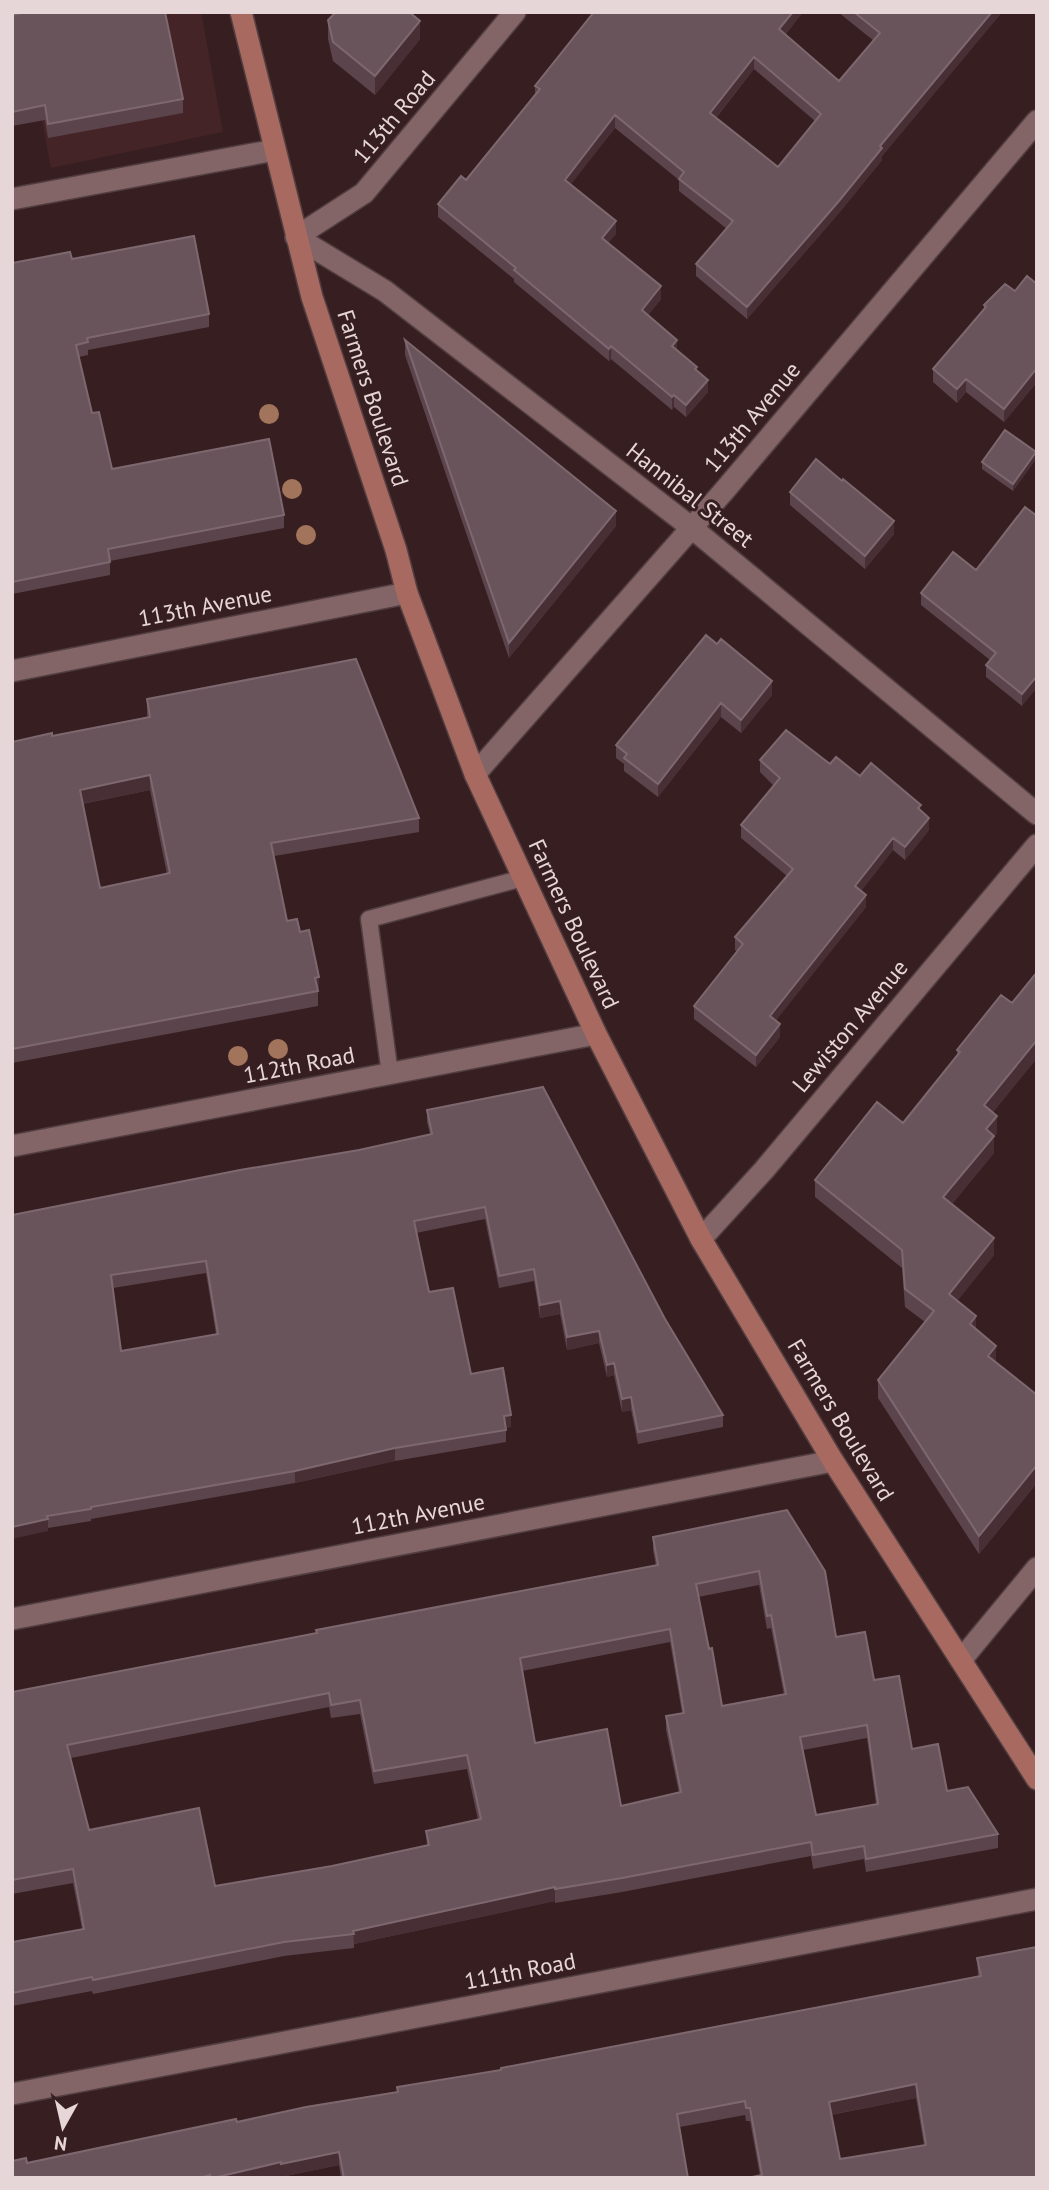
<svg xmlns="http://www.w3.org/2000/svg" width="1049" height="2190" font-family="'PT Sans',sans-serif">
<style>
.built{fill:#442427}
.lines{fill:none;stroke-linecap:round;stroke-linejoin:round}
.lane-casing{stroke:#523e40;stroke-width:19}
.street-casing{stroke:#523e40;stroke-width:24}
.secondary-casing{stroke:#523e40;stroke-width:24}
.lane{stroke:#836567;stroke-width:16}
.street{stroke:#836567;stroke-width:21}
.secondary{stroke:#a76960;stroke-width:21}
.tree{fill:#a2745b}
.wall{fill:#5c444d;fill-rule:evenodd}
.shaded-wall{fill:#472f35}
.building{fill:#6a545c;stroke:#7e686f;stroke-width:2;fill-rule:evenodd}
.labels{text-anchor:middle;stroke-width:6;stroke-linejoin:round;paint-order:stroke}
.street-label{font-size:23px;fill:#e7d6d7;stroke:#371f21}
</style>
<rect width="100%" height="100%" fill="#371f21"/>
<!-- built -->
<path class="built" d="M22,12H201L223,132L51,168Z"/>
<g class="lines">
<!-- lane casing -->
<g class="lane-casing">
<path id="lane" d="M390,1074L369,919L523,878"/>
</g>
<!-- street casing -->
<g class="street-casing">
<path id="street" d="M515,12L364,193L296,237L385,291L692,528L1037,814
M12,199L275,150
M12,671L407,593
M475,774L724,491L1037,121
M12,1146L596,1034
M701,1239L764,1170L1037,845
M12,1619L833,1461
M961,1660L1037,1568
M12,2094L1037,1899"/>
</g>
<!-- secondary casing -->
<g class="secondary-casing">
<path id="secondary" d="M241,12L312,297L396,550L407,593L475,774L596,1034L701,1239L833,1461L1037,1779"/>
</g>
<!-- lane -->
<use href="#lane" class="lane"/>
<!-- street -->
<use href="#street" class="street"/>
<!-- secondary -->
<use href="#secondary" class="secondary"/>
</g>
<!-- trees -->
<g class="tree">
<circle cx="269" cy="414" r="10"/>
<circle cx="292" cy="489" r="10"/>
<circle cx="306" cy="535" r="10"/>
<circle cx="278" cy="1049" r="10"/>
<circle cx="238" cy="1056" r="10"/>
</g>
<!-- wall -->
<path class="wall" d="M594,12H803L785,35L839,81L874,41L838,12H1002L882,156V160L839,213L747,319L696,276V264L727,229L679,191V180L615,128L570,184L616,234L608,243L661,299L648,315L677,350L697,371L708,392L686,417L674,407L672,410L611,359L609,361L514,282V279L438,217V204L466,180L535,95V86ZM754,69L815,121L778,167L716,118Z
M12,15L183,99V113L48,138L45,120L12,126Z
M328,20L420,39L375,95L333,61L328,39Z
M72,259L209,314V327L88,350V355L79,357L92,413L112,469L284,515V528L110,561V575L12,594V263Z
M1037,284V382L1004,422L966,392L957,403L933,382V369L984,309V305L1015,291Z
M405,340L616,526L509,658L405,355Z
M1036,459L1013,491L982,469V462Z
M842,481L894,534L865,569L790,505V492Z
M1037,516L1022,706L986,677V665L990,660L921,605V593L976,570Z
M706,635L772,695L741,733L721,717L658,797L624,771V764L616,758V745Z
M147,699L419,818V832L274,856L287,921L300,932L319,991H318V1006L12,1063V742L52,736L147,717ZM150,790L167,874L100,888L82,804Z
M760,760L830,764L860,776L921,811L929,830L905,860L893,850L861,891L866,907L776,1020L780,1037L756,1067L694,1019V1006L737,951L735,950V937L787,876L741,838V825L774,786L760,772Z
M1037,972V1058L993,1112L997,1133L994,1137V1153L952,1204L994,1255L957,1301L996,1363L1037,1395V1483L979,1554L878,1398V1380L925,1322L905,1307L902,1268L815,1197V1180L903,1123L957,1056V1050L1012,1003Z
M427,1110L665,1319L723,1415V1427L638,1444L631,1410L622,1412L614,1375L607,1377L599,1343L567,1350L560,1314L540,1318L534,1281L499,1288L485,1219L416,1233L429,1292L471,1374L511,1427L506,1428V1442L395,1461L295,1483L91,1519V1521L48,1528V1531L12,1215L359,1150L430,1134L427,1122ZM206,1273L216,1334L121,1351L113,1288Z
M787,1510L836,1637L874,1680L912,1749L947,1791L998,1834V1848L866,1872L864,1859L813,1869L811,1856L622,1892L555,1903V1901L354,1944V1948L284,1956L93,1994L92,1991L12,2006V1942L82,1929L73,1883L12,1894V1692L656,1566L653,1550V1537ZM759,1585L767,1629L771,1628L784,1695L722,1706L698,1597ZM670,1642L682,1713L666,1716V1730L679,1793L621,1806L535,1743L522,1671ZM329,1707L331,1718L360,1714L374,1784L467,1769L478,1820L426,1831L427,1846L332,1866L215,1886L89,1830L71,1758ZM867,1738L876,1804L816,1815L803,1750Z
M977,1958L1037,2178L760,2176L750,2121H746L745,2115L680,2127L688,2178H341L339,2165L281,2177V2175L269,2178H12L27,2163L397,2092V2087L501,2070L978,1976ZM916,2098L924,2145L840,2159L831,2115Z"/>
<!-- shaded-wall -->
<path class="shaded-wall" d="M793,12H803L779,42V29Z
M992,12H1002L882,156V160L839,213L747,319V307Z
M420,21V39L375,95V76Z
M754,57V69L710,125V113Z
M615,115V128L565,192V180Z
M616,221V234L602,250V238Z
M661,286V299L642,322V310Z
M677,340V352L672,346Z
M611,346V359L609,361V349Z
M1037,368V382L1004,422V409Z
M966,379V392L957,403V389Z
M708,380V392L686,417V405Z
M674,395V407L672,410V397Z
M1036,452V459L1013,491V484Z
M616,511V526L509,658V643Z
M894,521V534L865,569V556Z
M1037,676V688L1022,706V694Z
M772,681V695L741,733V720Z
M721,703V717L658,797V784Z
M150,775V790L80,804V790Z
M929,818V830L905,860V847Z
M893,838V850L855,899V886Z
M866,895V907L770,1028V1016Z
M319,977V991L315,992V978Z
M780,1024V1037L756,1067V1055Z
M1037,1040V1058L984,1123V1105Z
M997,1116V1133L994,1137V1153L943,1215V1197L986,1129Z
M994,1238V1255L949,1311V1294Z
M560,1301V1314L540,1318V1305Z
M976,1316V1334L970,1324Z
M599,1331V1343L567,1350V1337Z
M996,1346V1364L988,1356Z
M614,1363V1375L607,1377V1365Z
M631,1397V1410L622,1412V1399Z
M511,1415V1427L504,1429V1416Z
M395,1448V1461L295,1483V1471Z
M1037,1465V1483L979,1554V1536Z
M48,1519V1531L12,1539V1527Z
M555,1887V1901L354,1944L353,1931Z
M916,2084V2098L829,2115V2102Z
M339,2152V2165L281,2177V2164Z
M281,2162V2175L269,2178H213Z"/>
<!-- building -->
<path class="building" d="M26,12H165L183,99L48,124L45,105L12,112V15Z
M336,12H409L420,21L375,76L333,42L328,20Z
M594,12H793L779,29L839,81L880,33L854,12H992L880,146L882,148L839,201L747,307L696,264L733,221L679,179L684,172L615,115L565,180L616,221L602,238L661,286L642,310L677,340L672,346L697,367L695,369L708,380L686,405L674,395L672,397L611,346L609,349L514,270L516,268L438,204L461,176L466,180L540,89L535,86ZM754,57L821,114L778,167L710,113Z
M194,236L209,314L87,338L88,342L76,345L92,413L99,412L112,469L269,439L284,515L108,549L110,562L12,582V263L70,252L72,259Z
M1027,276L1037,284V368L1004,409L966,379L957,389L933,369L986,307L984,305L1005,284L1015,291Z
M405,340L616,511L509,643L466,519Z
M1005,430L1036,452L1013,484L982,462Z
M816,459L842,481L843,479L894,521L865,556L790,492Z
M1025,507L1037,516V676L1022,694L986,665L996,653L921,593L953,552L976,570Z
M706,635L717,644L721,639L772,681L741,720L721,703L658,784L624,758L627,754L616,745Z
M356,659L419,818L271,843L287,921L297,919L300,932L309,930L319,977L315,978L318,991L12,1049V742L52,733V736L150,717L147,699ZM150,775L170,873L100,888L80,790Z
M786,730L830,764L836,757L860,776L871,763L921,805L918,808L929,818L905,847L893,838L855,886L866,895L770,1016L780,1024L756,1055L694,1006L743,944L735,937L793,869L741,825L780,778L760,760Z
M1037,972V1040L984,1105L997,1116L986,1129L994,1136L943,1197L994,1238L949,1294L976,1316L970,1324L996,1346L988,1356L1037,1395V1465L979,1536L878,1380L934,1311L905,1289L902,1250L815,1180L877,1102L903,1123L960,1052L957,1050L1001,995L1012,1003Z
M543,1087L665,1319L723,1415L638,1432L631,1397L622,1399L614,1363L607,1365L599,1331L567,1337L560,1301L540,1305L534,1269L499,1276L485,1207L414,1221L429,1292L453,1288L471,1374L503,1368L511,1415L504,1416L506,1430L395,1448L295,1471L91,1507V1509L47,1516L48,1519L12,1527V1215L240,1170L359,1150L432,1134L427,1110ZM206,1261L218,1334L121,1351L111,1275Z
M787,1510L825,1571L836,1637L865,1632L874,1680L899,1676L912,1749L938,1744L947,1791L968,1787L998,1834L866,1859L864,1846L813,1855L811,1842L622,1878L555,1889V1887L353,1931L354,1934L284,1942L93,1980L92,1977L12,1993V1942L84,1929L73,1869L12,1880V1692L317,1633L316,1630L658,1565L653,1537ZM759,1571L767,1616L771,1615L786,1694L722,1706L712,1648L709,1649L696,1584ZM670,1629L684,1713L666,1716L681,1792L621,1806L607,1729L535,1743L520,1658ZM329,1693L331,1705L360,1700L374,1771L467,1755L481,1819L426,1831L429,1845L332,1866L215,1886L199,1808L89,1830L67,1745ZM867,1725L878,1804L816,1815L800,1737Z
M1037,1947V2178H747L762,2175L750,2108H746L745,2101L677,2114L688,2178H344L339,2152L281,2164V2162L213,2178H211L210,2175L199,2178H12V2161L26,2158L27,2163L236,2119L237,2122L306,2107L398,2092L397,2087L501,2070V2068L981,1976L977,1958ZM916,2084L926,2145L840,2159L829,2102Z"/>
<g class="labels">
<!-- street labels -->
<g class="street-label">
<text transform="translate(394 117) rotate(-50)" y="8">113th Road</text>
<text transform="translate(373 398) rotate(72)" y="8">Farmers Boulevard</text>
<text transform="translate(752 417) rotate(-50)" y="8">113th Avenue</text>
<text transform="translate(690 495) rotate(38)" y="8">Hannibal Street</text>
<text transform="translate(205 606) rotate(-11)" y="8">113th Avenue</text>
<text transform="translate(574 924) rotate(65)" y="8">Farmers Boulevard</text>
<text transform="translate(850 1026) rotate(-50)" y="8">Lewiston Avenue</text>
<text transform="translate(299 1065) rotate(-11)" y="8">112th Road</text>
<text transform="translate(841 1420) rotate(59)" y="8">Farmers Boulevard</text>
<text transform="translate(418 1514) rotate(-11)" y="8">112th Avenue</text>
<text transform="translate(520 1971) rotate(-11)" y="8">111th Road</text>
</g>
</g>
<!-- border -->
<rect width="1049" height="2190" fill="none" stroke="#e7d6d7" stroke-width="28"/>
<!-- north arrow -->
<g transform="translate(63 2127) rotate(188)" stroke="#371f21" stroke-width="5" paint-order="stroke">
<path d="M0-5L12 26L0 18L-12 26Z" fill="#e7d6d7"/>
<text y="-10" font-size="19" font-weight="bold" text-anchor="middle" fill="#e7d6d7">N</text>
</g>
</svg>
